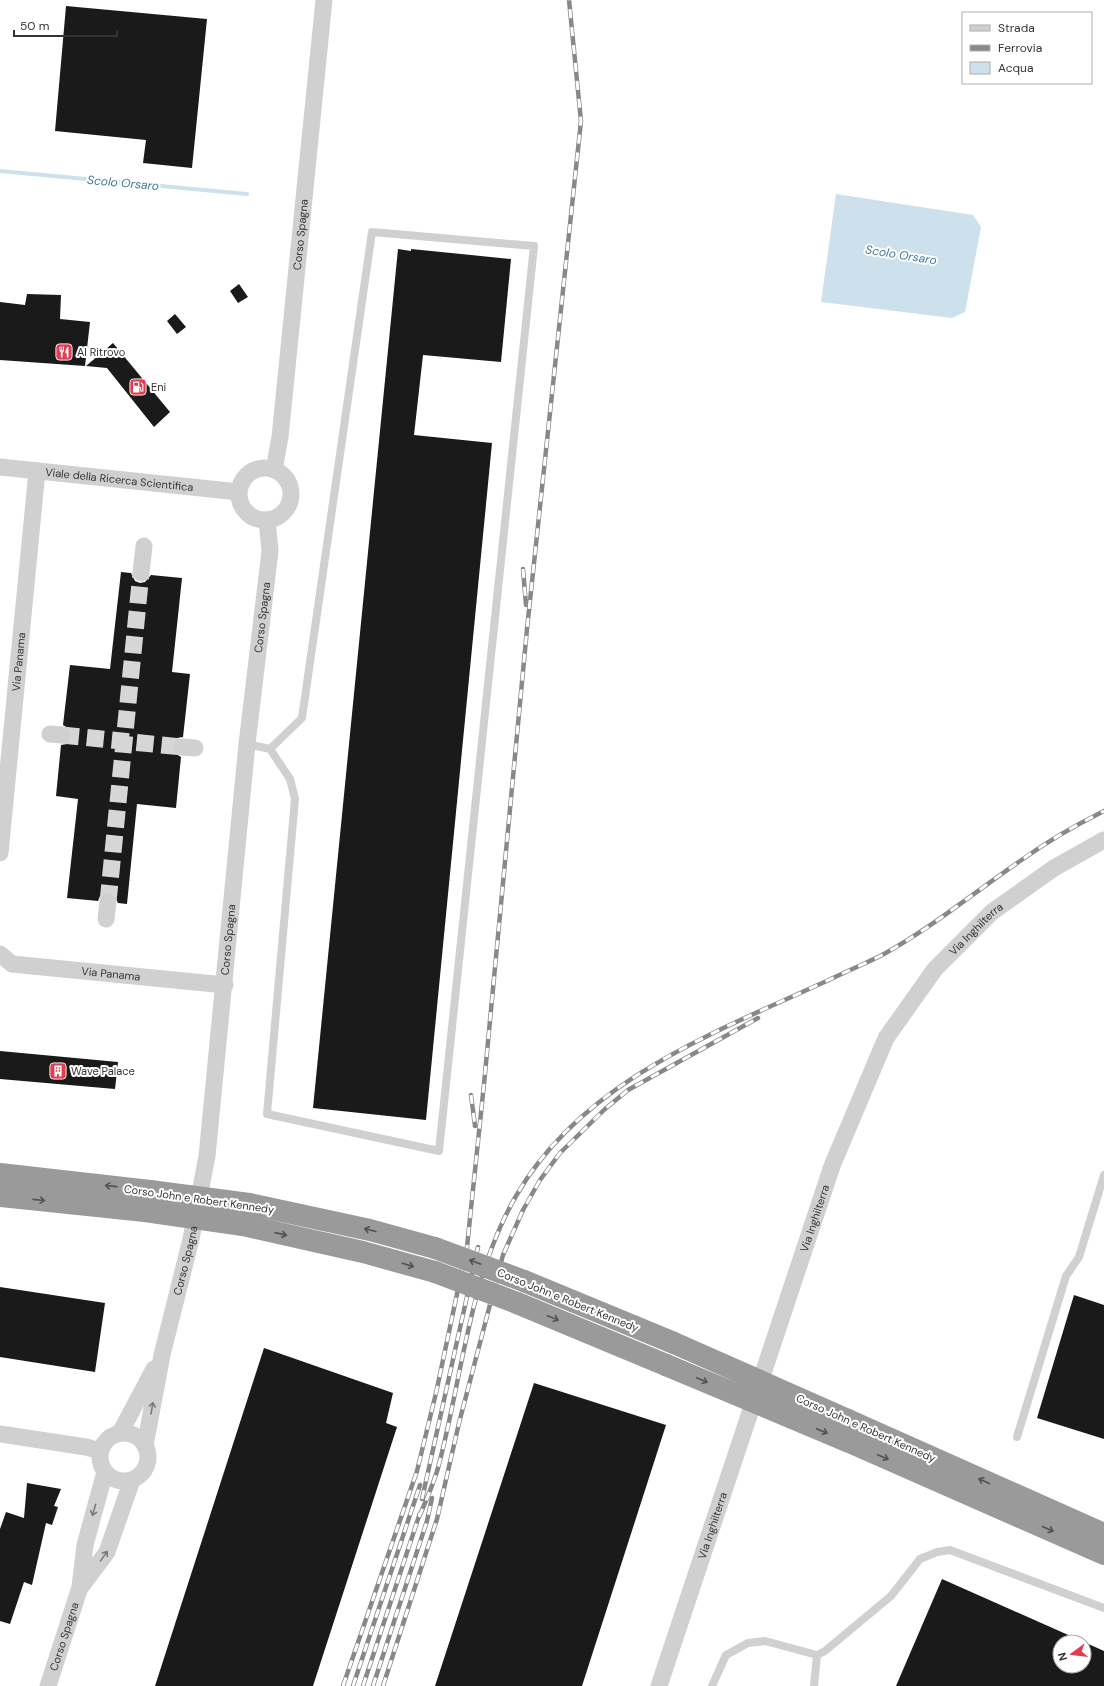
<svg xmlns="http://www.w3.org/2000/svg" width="1104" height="1686" font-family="'DM Sans',sans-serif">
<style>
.water{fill:#cce1eb}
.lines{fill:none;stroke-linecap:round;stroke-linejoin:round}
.stream{stroke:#cce1eb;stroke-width:4}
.building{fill:#1a1a1a}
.street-tunnel{stroke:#d6d6d6;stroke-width:17;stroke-dasharray:17 8;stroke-linecap:butt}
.lane{stroke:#d0d0d0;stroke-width:8}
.street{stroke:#d0d0d0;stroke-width:17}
.highway{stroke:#9a9a9a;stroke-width:22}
.rail-casing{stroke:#888;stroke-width:4.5}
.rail{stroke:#fff;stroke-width:3;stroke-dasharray:9;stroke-linecap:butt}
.highway-bridge{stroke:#9a9a9a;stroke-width:22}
.oneway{stroke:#525252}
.oneway2{stroke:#7a7a7a}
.labels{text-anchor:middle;stroke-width:4;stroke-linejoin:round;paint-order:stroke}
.street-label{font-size:11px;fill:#333;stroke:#fff}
.poi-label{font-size:11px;fill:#333;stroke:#fff;text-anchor:start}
.water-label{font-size:12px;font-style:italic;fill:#407895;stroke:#fff}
</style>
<rect width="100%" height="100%" fill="#fff"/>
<!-- water -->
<path class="water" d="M836,194L973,215L981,227L965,312L952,318L821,302Z"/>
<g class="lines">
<!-- stream -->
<path class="stream" d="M0,171L247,194"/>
</g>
<!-- building -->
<path class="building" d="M66,6L207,19L192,168L143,163L146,140L55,131Z
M398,249L411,251V249L511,259L501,362L423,355L414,435L492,443L426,1120L313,1108Z
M239,284L248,297L238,303L230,291Z
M27,294L61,295L60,319L90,322L85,366L0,360V302L25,305Z
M175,314L186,327L177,334L167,321Z
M113,343L170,412L154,427L107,368L86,366Z
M121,572L131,573L135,581L140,583L145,582L151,575L182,578L172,672L190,674L183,737L177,738L172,746L173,752L181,757L176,808L137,804L127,904L118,903L114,894L109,892L100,896L98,901L67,898L78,799L56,796L61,745L67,744L72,736L71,730L63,725L70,665L110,669Z
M0,1051L118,1062L115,1089L0,1079Z
M0,1287L105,1303L95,1372L0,1357Z
M1074,1295L1104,1305V1439L1037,1418Z
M264,1348L393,1393L386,1423L397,1427L313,1686H155Z
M534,1383L666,1425L582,1686H435Z
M27,1483L61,1489L54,1506L58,1507L52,1525L46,1523L32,1585L24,1582L10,1624L0,1621V1529L6,1512L24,1518Z
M942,1579L1084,1642H1060V1666H1084V1642L1104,1651V1686H896Z"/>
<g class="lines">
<!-- street-tunnel -->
<path class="street-tunnel" d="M62,735L182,747
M108,902L141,573"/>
<!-- lane -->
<path class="lane" d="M247,744L270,749L290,779L295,799L267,1114L439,1151L534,246L372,232L302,718L270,749
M1017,1437L1066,1276L1079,1257L1104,1175
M712,1686L726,1655L748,1643L765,1641L817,1655L825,1651L891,1596L920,1559L937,1552L950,1550L1104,1608
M814,1686L817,1655"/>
<!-- street -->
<g class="street">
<path id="s1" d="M0,467L239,492"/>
<circle cx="265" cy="494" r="26"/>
<path id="s2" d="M274,470L280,437L324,0"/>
<path d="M141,573L144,546"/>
<path d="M50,734L62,735"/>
<path d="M182,747L195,748"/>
<path id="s3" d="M0,853L37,471"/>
<path d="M106,919L108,902"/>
<path id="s4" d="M0,954L12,964L225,985"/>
<path d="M120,1433L154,1369"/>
<circle cx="124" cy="1457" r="24"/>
<path d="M0,1434L86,1447L100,1451"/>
<path id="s5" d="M145,1446L162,1355L191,1239L207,1156L247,744L270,551L267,520"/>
<path d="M81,1587L107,1552L132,1480"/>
<path id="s6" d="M48,1686L80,1587L85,1545L105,1472"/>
<path id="s7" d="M659,1686L832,1166L886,1038L935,969L992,912L1054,868L1104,840"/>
</g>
<!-- highway -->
<path class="highway" d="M0,1174L150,1191
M0,1196L145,1211
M249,1204L370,1230L435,1248
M243,1225L363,1252L435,1272
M524,1281L674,1343
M517,1303L666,1365
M848,1420L1104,1534
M847,1441L1104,1554"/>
<!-- rail casing -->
<g class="rail-casing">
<path id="rail" d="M523,569L526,605
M471,1095L475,1126
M422,1499L478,1247
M419,1517C426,1501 433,1485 438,1468C462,1379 469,1277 516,1196C583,1080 716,1032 831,979C849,970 867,963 884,954C933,927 977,890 1023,859C1048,841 1076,825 1104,811
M343,1686L417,1471L436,1393L467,1247L484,1084L527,629L581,121L569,0
M353,1686L420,1485
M363,1686L420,1513
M373,1686L427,1521L432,1498
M383,1686L437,1519L459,1423L503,1255L523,1210L540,1180L560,1153L605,1109L628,1090L758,1018"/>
</g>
<!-- rail -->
<use href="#rail" class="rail"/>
<!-- highway-bridge -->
<path class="highway-bridge" d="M150,1191L249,1204
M145,1211L243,1225
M435,1248L524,1281
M435,1272L517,1303
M674,1343L848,1420
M666,1365L847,1441"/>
</g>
<!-- one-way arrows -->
<defs><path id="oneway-shaft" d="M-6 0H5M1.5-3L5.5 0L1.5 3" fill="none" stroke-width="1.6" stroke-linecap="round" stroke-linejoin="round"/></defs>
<g class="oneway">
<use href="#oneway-shaft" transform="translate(111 1186) rotate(-174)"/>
<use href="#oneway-shaft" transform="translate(39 1200) rotate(6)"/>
<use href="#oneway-shaft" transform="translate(370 1230) rotate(-166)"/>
<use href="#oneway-shaft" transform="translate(281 1234) rotate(13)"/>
<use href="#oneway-shaft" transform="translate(475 1262) rotate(-160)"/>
<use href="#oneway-shaft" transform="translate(408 1265) rotate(16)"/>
<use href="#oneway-shaft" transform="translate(553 1318) rotate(22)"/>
<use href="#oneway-shaft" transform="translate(702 1380) rotate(23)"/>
<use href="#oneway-shaft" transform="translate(822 1431) rotate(23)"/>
<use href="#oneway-shaft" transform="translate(883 1457) rotate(23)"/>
<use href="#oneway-shaft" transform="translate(984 1481) rotate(-156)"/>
<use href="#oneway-shaft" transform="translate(1048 1529) rotate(24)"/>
</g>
<g class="oneway2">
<use href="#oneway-shaft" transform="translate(152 1408) rotate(-80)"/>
<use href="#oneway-shaft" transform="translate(94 1510) rotate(106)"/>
<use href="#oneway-shaft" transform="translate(104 1556) rotate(-55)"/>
</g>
<!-- icons -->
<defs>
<g id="restaurant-square" transform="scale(0.9)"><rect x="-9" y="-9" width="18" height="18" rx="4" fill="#e33b50" stroke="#fff"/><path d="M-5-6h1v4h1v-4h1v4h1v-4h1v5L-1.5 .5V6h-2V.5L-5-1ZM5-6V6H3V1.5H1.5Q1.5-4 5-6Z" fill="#fff"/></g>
<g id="fuel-square" transform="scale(0.9)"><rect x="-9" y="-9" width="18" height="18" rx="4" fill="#e33b50" stroke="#fff"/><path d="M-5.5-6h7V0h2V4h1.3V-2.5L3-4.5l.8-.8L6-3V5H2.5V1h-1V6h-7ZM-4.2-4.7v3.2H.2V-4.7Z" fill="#fff"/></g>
<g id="building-square" transform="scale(0.9)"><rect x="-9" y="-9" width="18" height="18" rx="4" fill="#e33b50" stroke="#fff"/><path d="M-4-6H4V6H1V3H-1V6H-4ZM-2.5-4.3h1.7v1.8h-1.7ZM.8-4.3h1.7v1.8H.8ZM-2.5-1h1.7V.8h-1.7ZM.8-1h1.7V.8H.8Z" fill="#fff"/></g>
</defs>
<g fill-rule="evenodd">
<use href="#restaurant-square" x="64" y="352"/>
<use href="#fuel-square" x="138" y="387"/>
<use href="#building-square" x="58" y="1071"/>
</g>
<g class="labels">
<!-- street labels -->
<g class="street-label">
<text dy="4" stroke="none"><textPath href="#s2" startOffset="237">Corso Spagna</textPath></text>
<text dy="4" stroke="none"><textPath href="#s1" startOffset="120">Viale della Ricerca Scientifica</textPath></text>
<text dy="4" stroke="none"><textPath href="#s5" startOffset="838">Corso Spagna</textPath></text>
<text dy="4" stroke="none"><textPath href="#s3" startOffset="192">Via Panama</textPath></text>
<text dy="4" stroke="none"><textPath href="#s7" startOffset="829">Via Inghilterra</textPath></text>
<text dy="4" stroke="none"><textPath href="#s5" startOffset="514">Corso Spagna</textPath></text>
<text dy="4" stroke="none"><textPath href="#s4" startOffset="115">Via Panama</textPath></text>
<text transform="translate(199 1199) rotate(8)" y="4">Corso John e Robert Kennedy</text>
<text dy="4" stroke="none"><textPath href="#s7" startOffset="493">Via Inghilterra</textPath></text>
<text dy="4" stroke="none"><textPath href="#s5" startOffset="190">Corso Spagna</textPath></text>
<text transform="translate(568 1300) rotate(22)" y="4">Corso John e Robert Kennedy</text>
<text transform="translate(866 1428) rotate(24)" y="4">Corso John e Robert Kennedy</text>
<text dy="4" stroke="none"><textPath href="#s7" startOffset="169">Via Inghilterra</textPath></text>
<text dy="4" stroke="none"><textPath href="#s6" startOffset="52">Corso Spagna</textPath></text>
</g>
<!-- poi labels -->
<g class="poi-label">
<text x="77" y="356">Al Ritrovo</text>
<text x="151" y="391">Eni</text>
<text x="71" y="1075">Wave Palace</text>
</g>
<!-- water labels -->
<g class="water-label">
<text transform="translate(123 183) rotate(5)" y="4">Scolo Orsaro</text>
<text transform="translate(901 255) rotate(9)" y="4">Scolo Orsaro</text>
</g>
</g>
<!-- legend -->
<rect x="962" y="12" width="130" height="72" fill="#ffffff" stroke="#adadad"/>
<rect x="970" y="25" width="20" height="6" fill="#d0d0d0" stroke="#adadad"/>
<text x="998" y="32" font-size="12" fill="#333333">Strada</text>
<rect x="970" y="45" width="20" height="6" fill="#888888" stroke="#adadad"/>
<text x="998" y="52" font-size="12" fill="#333333">Ferrovia</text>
<rect x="970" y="62" width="20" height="12" fill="#cce1eb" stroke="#adadad"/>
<text x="998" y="72" font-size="12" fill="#333333">Acqua</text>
<!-- north arrow -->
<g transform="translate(1072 1654) rotate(255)"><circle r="19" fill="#ffffff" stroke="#adadad"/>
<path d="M0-3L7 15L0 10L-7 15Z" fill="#e33b50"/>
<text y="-6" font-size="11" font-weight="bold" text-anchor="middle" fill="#333333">N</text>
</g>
<!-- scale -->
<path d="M14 30v6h103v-6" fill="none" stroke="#333333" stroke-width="2"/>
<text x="20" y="30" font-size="12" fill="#333333" stroke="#ffffff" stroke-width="3" paint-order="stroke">50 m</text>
</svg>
